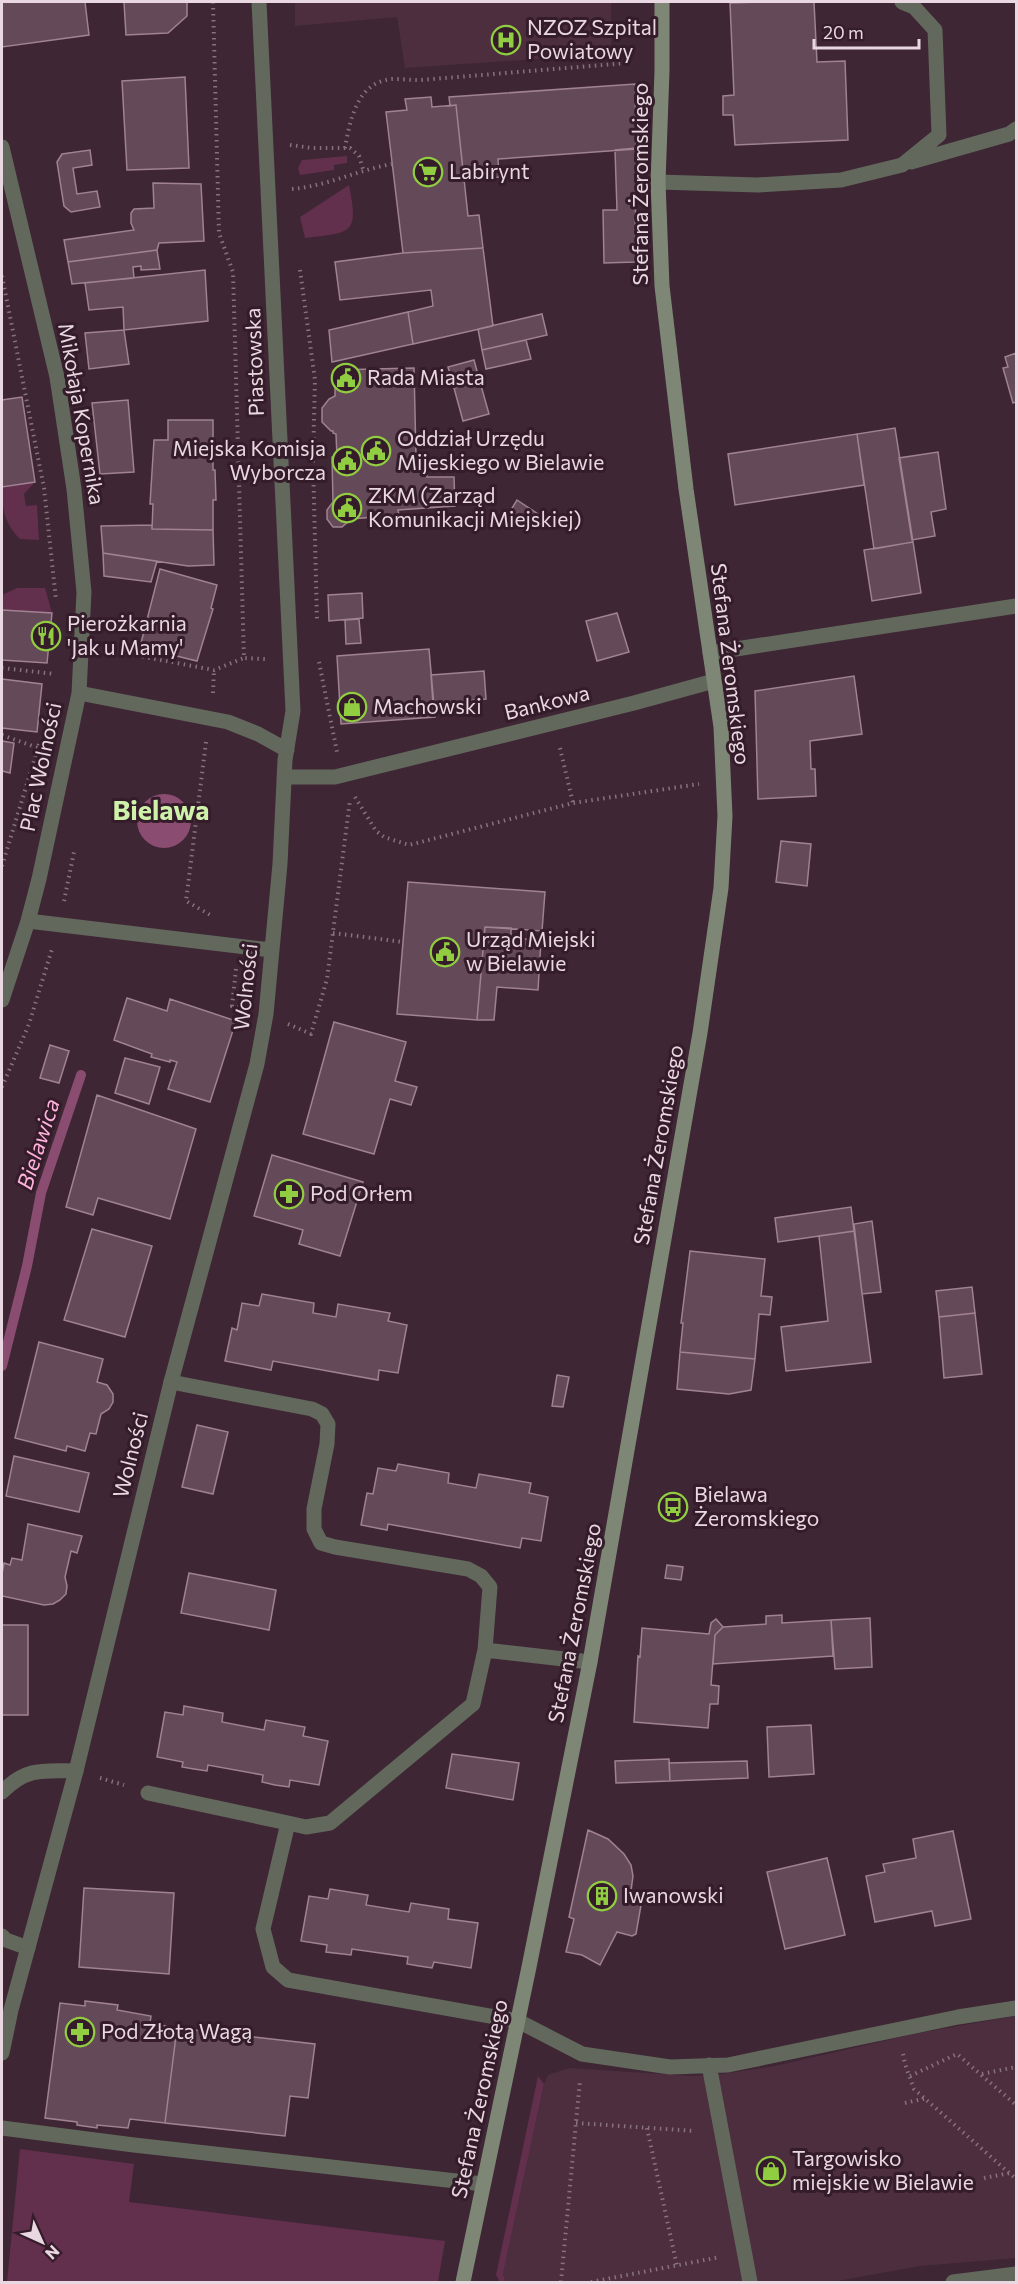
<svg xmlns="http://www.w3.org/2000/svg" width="1018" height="2284" font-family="Commissioner,sans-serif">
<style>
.built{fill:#4d2e3f}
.green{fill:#622f4d}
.water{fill:#8b4c71}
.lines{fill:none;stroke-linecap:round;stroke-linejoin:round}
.stream{stroke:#8b4c71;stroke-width:10}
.building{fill:#644958;stroke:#a08292;stroke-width:1.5}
.path{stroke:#87727e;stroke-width:4;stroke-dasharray:1.5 4.5;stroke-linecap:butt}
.lane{stroke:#62685c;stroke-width:15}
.street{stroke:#62685c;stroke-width:15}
.secondary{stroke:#7e8775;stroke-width:15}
.labels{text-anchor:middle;stroke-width:6;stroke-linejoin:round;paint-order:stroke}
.poi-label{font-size:21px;fill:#e9d8e1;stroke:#341c2a;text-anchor:start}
.street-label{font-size:21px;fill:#e9d8e1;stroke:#341c2a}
.water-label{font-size:22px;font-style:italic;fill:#ffb3dd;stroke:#341c2a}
.district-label{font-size:27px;font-weight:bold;fill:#cff2ab;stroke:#341c2a}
</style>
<rect width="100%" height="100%" fill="#3e2634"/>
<!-- built -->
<path class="built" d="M295,2H611V54L405,68L397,17L295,26Z
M1016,2016V2258L920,2266L832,2282H506L503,2274L544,2084L548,2075L569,2068L692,2076L722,2074L775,2066L918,2033Z"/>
<!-- green -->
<path class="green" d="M347,156V163L334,165V170L300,175L298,168L302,160Z
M349,185C359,235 352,232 305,238L300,217Z
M35,482L24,494L26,506L37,505L39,540L20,539C4,523 2,509 2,487Z
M17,588H45L52,613L2,610V595Z
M538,2076L544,2084L503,2274L506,2282H500L496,2275Z
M20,2149L134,2164L129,2202L445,2241L438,2282H7Z"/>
<!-- water -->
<path class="water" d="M137 821a27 27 0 1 1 54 0a27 27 0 1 1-54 0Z"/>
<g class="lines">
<!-- stream -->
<path class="stream" d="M2,1366L27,1266L41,1193L81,1075"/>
</g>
<!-- building -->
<path class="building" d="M2,2H85L89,35L2,47Z
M124,2H187V16L168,33L126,35Z
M762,2H814L817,62L845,61L848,140L735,145L733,115H723V96L734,95L730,3Z
M185,77L189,168L127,170L122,81Z
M635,84L636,149L498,159L499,177L464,180L456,105L450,106L449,97Z
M431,97L432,107L456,105L468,216L479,215L483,248L403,253L386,112L407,110L405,99Z
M636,148L635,262L604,263L603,210H617L615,150Z
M90,150L92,165L73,168L77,194L97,191L100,207L71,212L64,206L57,162L62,154Z
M153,183L201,184L204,241L159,243L157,250L68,262L64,240L134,230L131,223V213L134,209L154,208Z
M483,248L493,326L413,344L408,312L433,306L431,290L340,300L335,262L403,253Z
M157,250L160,269L141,270V266L133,267L134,278L72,284L68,262Z
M205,270L208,321L124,330L123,307L89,310L85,283Z
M408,312L413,344L332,362L329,330Z
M542,314L547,335L482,350L478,329Z
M124,330L129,364L89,369L85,333Z
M526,340L531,359L486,369L482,350Z
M1016,353V402L1013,403L1003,368L1008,367L1005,357Z
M474,360L480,382L454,388L448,367Z
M414,368L416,457L427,458V477H454L455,506L398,510L399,515L351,519L342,527H333L327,519V510L333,502L332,457H337L336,434L333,433V431H331L322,422V408L329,399L335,396V370Z
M480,382L489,414L463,421L454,388Z
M22,397L35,482L2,487V400Z
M128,400L134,472L100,474L92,403Z
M168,420H213V470H215L216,500H213V530L152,529L153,504H150L154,440H168Z
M895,428L913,542L874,549L857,434Z
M857,434L864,485L735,505L728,454Z
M938,452L946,509L931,512L935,536L912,540L899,458Z
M517,500L538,514L526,531L506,518Z
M152,525V529L213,530L214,565L188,566L103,553L101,526Z
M913,542L921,593L872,601L864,550Z
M103,553L157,561L151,582L104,576Z
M160,569L217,585L211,608L213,609L197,661L140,647Z
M362,593L363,618L329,621L328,595Z
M2,610L52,613L47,663L2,660Z
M617,613L629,652L597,661L586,621Z
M359,619L361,643L346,644L345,620Z
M429,649L435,717L341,724L337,656Z
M484,671L486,699L433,704L431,675Z
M854,676L862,734L810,741L811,769H815L816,796L758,799L755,691Z
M2,679L42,684L37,732L2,728Z
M2,741L14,743L10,773L2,771Z
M781,841L811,844L807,886L776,882Z
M408,882L545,892L542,931L485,927L477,1020L397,1014Z
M485,927L511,928V938L541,940L538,990L497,987L494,1020H477Z
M127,998L167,1011L170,999L236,1021L210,1102L168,1089L177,1062L170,1060V1062L151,1057L152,1054L114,1040Z
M334,1022L406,1042L395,1081L417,1087L411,1105L390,1099L374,1154L303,1134Z
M50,1045L69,1051L59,1083L40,1078Z
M125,1058L160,1067L149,1104L115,1093Z
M97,1095L196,1129L170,1219L98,1198L93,1215L66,1207Z
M272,1155L363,1182L340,1256L299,1244L303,1230L254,1216Z
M851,1207L854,1231L778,1242L775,1218Z
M872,1221L881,1292L862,1294L854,1224Z
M92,1229L152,1246L125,1337L64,1320Z
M854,1231L871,1362L786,1371L781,1327L828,1321L819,1236Z
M690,1251L765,1259L761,1296L772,1297L770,1315L759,1314L755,1359L680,1352L683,1323H681Z
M972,1287L975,1313L939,1317L936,1291Z
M262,1294L314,1303L313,1313L336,1317L338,1304L390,1313L388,1321L407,1325L398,1373L379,1370L378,1380L273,1361L271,1370L225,1361L232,1328L237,1330L242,1303L259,1306Z
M975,1313L982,1374L944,1378L939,1317Z
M39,1342L103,1359L97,1382L107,1385L113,1394V1402L109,1409L101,1414L96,1434L90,1433L85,1451L67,1446L66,1451L15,1438Z
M680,1352L755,1359L751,1390L729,1394L677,1389Z
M557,1375L569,1377L563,1407L552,1406Z
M197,1425L228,1432L213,1494L182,1487Z
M14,1456L89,1473L79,1512L6,1496Z
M398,1464L449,1473L448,1483L476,1488L479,1474L531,1483L529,1493L548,1497L541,1541L522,1538L520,1548L388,1524L387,1530L361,1525L367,1493L373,1494L378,1468L396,1471Z
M28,1524L82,1536L77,1553L71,1551L65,1577L67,1586L66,1594L60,1600L53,1604L44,1605L2,1596V1574L4,1563L10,1565L12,1558L22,1560Z
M667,1565L683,1567L681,1580L665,1578Z
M189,1573L276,1590L269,1630L181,1613Z
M782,1615V1623L831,1620L833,1656L713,1664L715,1635L723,1627L766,1624V1616Z
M870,1618L872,1667L835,1669L831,1620Z
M716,1619L723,1627L715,1635L711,1685L719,1686L718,1704H710L708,1728L634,1722L638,1656L640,1657L642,1628L709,1634L711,1623Z
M2,1625H28V1715H2Z
M184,1706L223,1713L222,1722L264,1730L266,1720L305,1727L303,1736L328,1741L319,1785L290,1780L289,1787L275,1785L262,1782L263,1775L208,1765L207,1771L194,1769L182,1767L183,1762L157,1757L165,1712L183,1715Z
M811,1725L814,1774L769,1777L767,1727Z
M452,1754L519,1763L513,1800L446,1788Z
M669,1759L670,1781L616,1783L615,1761Z
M747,1761L748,1778L670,1781L669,1763Z
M588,1830L608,1839L624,1854L631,1865L633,1876L630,1898L641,1905L636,1934L632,1936L617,1932L600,1965L582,1955L566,1952L574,1919L569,1917Z
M953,1831L971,1919L935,1926L932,1911L875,1922L866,1876L885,1872L883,1864L916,1858L913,1839Z
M827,1858L845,1935L785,1949L767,1872Z
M84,1888L174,1893L169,1974L79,1967Z
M330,1889L368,1895L366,1905L409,1912L411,1903L449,1909L448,1919L478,1923L471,1968L434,1962L432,1968L419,1966L407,1964L408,1957L352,1949L351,1955L326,1952L327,1945L301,1941L309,1896L328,1899Z
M85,2001L118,2005L117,2010L151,2016L150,2023L177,2028L165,2123L130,2119L128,2128L97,2125V2128L77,2125V2122L45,2118L60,2003L85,2006Z
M177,2028L315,2044L308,2098L290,2096L285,2136L165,2123Z"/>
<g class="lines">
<!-- path -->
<path class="path" d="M213,2L219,233L233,272L244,658L265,659
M290,145L312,148H350L359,156L363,169
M345,148C350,120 357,82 392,79C401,79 411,80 421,80L627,63
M292,189C327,186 358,170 392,164
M300,270L315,380L313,460L317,621
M2,276L44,488L56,600
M107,650L214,670L244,658
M319,662L337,752
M2,668L55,674
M213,693L214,670
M2,735L38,748
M206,742L186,901L212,916
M560,748L573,803
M355,797L376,831L384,837L409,845L573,803L699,784
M2,866L40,741
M64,901L74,852
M333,933L403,942
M236,969L232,1006L242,1008
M288,1024L311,1034L327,979L350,800
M2,1087L29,1024L52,949
M100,1778L124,1785
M903,2054L905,2064L914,2089L1016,2179
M982,2074L1016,2067
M910,2076L957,2054L1016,2105
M905,2103L927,2098
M576,2123L695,2131
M647,2128L677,2266
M984,2178L1010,2173
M561,2282L580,2080
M591,2282L720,2257"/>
<!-- lane -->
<path class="lane" d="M911,162L1009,134L1016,129
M658,182L758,185L841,180L902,165L939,135L935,30L914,7L902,2
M171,1382L312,1409L322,1414L328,1424L327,1444L314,1509V1529L321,1543L335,1547L468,1569L481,1576L490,1587L485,1650L473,1704L330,1823L306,1827L288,1823L263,1929L273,1967L288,1980L518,2021L582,2054L670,2067L728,2065L958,2017L1016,2008
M485,1650L590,1662
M2,1792C27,1767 43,1771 76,1771
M148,1793L288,1823
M2,1936L6,1940L28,1948
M709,2065L750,2282
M2,2128L134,2145L483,2184"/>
<!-- street -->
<path class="street" d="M2,147L57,377L74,489L84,592L79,693L39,879L28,921L2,1000
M710,653L1016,606
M79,693L228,722L258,734L287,750
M284,777H335L634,703L714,681
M28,921L271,950
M2,2053L11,2010L76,1771L171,1382L257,1064L266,1014L280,864L285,760L293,711L259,2
M953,2282L1016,2274"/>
<!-- secondary -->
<path class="secondary" d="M463,2282L529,1967L590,1662L700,1033L721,888L725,816L721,727L686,489L662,286L658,182L662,71V2"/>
</g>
<!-- icons -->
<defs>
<g id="hospital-ring" transform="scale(1.5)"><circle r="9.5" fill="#341c2a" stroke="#91cd40" stroke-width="1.5"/><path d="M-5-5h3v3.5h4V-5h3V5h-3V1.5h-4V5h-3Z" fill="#91cd40"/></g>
<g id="supermarket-ring" transform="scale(1.5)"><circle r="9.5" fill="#341c2a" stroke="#91cd40" stroke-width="1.5"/><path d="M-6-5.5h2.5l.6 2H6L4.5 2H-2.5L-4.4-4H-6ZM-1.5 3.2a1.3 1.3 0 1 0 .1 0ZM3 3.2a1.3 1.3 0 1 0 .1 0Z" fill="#91cd40"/></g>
<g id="civic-ring" transform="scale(1.5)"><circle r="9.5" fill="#341c2a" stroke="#91cd40" stroke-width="1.5"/><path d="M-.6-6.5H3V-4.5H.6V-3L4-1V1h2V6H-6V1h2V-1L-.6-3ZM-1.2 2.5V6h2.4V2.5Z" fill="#91cd40"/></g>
<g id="restaurant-ring" transform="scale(1.5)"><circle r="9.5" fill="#341c2a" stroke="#91cd40" stroke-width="1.5"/><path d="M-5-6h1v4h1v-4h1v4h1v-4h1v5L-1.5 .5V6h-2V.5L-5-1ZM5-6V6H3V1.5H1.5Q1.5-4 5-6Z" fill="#91cd40"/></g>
<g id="shop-ring" transform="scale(1.5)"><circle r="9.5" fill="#341c2a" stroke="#91cd40" stroke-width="1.5"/><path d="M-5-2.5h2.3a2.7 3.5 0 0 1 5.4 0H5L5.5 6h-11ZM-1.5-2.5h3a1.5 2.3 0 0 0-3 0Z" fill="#91cd40"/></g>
<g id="pharmacy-ring" transform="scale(1.5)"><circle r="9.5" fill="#341c2a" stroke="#91cd40" stroke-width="1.5"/><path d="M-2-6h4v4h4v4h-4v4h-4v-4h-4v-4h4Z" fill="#91cd40"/></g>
<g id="bus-ring" transform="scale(1.5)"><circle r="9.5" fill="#341c2a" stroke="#91cd40" stroke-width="1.5"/><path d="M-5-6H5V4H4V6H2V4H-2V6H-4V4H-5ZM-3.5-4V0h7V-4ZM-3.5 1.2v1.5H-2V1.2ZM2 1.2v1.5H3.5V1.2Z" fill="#91cd40"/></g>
<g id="building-ring" transform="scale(1.5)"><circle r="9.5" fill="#341c2a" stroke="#91cd40" stroke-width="1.5"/><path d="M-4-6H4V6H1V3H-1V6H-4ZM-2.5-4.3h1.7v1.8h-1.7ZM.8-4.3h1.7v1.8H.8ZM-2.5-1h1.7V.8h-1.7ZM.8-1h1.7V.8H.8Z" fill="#91cd40"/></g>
</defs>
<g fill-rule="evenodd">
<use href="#hospital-ring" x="506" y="40"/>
<use href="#supermarket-ring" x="428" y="172"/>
<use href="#civic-ring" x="346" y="378"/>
<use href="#civic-ring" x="376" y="451"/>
<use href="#civic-ring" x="347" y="461"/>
<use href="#civic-ring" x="347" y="508"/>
<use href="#restaurant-ring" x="46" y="636"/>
<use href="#shop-ring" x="352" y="707"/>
<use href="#civic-ring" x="445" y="952"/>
<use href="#pharmacy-ring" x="289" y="1194"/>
<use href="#bus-ring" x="673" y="1507"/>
<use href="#building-ring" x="602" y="1896"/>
<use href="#pharmacy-ring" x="80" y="2032"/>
<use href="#shop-ring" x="771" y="2171"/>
</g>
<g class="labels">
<!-- poi labels -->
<g class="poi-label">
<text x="527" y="35">NZOZ Szpital<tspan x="527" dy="24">Powiatowy</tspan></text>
<text x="449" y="179">Labirynt</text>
<text x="367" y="385">Rada Miasta</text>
<text x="397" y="446">Oddział Urzędu<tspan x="397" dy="24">Mijeskiego w Bielawie</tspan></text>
<text x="326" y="456" text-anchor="end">Miejska Komisja<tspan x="326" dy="24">Wyborcza</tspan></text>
<text x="368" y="503">ZKM (Zarząd<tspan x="368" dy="24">Komunikacji Miejskiej)</tspan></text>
<text x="67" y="631">Pierożkarnia<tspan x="67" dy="24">'Jak u Mamy'</tspan></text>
<text x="373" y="714">Machowski</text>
<text x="466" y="947">Urząd Miejski<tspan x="466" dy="24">w Bielawie</tspan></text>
<text x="310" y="1201">Pod Orłem</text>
<text x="694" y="1502">Bielawa<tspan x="694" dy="24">Żeromskiego</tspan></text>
<text x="623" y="1903">Iwanowski</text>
<text x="101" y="2039">Pod Złotą Wagą</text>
<text x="792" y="2166">Targowisko<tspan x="792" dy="24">miejskie w Bielawie</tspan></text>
</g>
<!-- street labels -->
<g class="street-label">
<text transform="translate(641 184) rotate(-90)" y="7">Stefana Żeromskiego</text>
<text transform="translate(255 362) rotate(-92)" y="7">Piastowska</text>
<text transform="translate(81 414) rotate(80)" y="7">Mikołaja Kopernika</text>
<text transform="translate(730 664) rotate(83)" y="7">Stefana Żeromskiego</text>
<text transform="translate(547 703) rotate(-14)" y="7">Bankowa</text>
<text transform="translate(41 767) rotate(-78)" y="7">Plac Wolności</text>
<text transform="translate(246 987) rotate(-84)" y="7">Wolności</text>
<text transform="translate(659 1145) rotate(-80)" y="7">Stefana Żeromskiego</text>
<text transform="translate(131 1455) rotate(-76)" y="7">Wolności</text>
<text transform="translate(575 1623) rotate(-79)" y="7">Stefana Żeromskiego</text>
<text transform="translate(480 2099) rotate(-78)" y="7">Stefana Żeromskiego</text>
</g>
<!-- water labels -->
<g class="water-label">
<text transform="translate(38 1144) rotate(-72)" y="8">Bielawica</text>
</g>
<!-- district labels -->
<g class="district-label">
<text x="161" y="820">Bielawa</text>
</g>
</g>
<!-- border -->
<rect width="1018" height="2284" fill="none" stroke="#e9d8e1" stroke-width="6"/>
<!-- north arrow -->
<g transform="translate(42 2242) rotate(135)" stroke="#341c2a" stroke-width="4.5" paint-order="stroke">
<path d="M0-4.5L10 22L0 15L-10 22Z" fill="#e9d8e1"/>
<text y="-9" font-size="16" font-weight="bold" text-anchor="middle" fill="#e9d8e1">N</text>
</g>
<!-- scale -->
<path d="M814 39v9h105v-9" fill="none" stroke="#e9d8e1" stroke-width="3"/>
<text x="823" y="39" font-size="18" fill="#e9d8e1" stroke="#341c2a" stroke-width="4.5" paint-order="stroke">20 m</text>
</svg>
